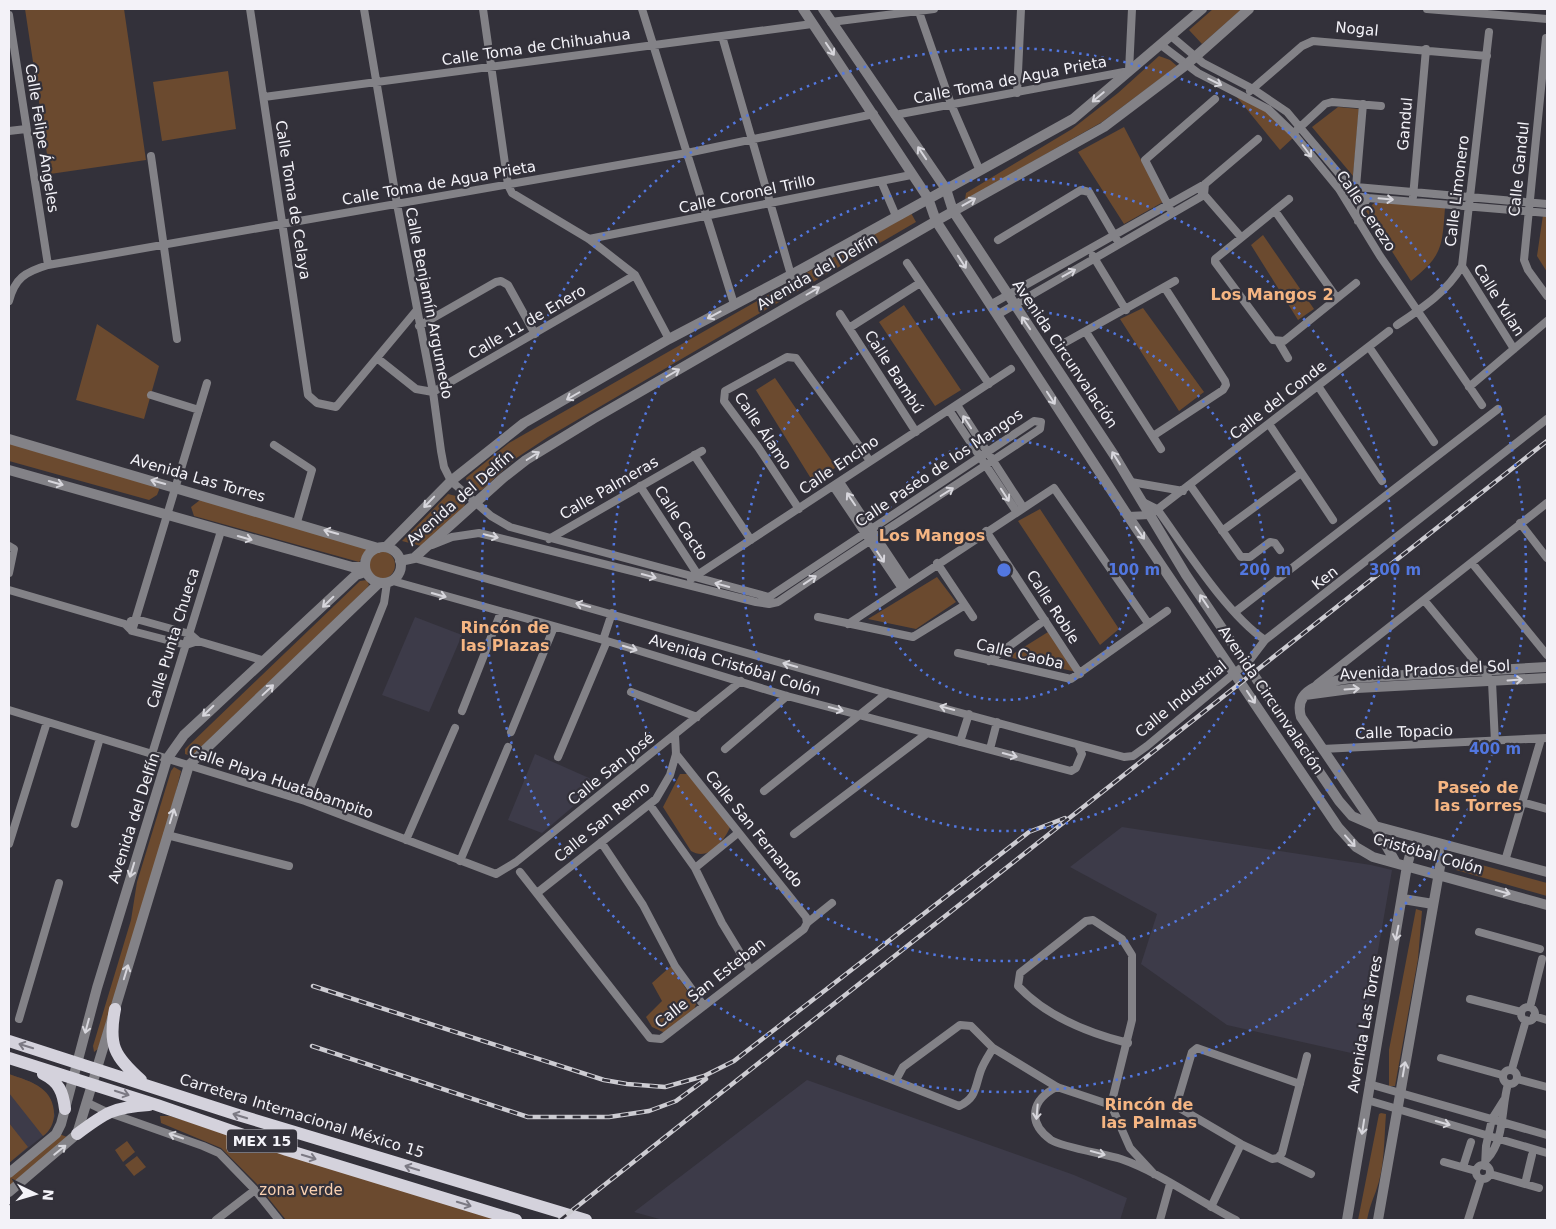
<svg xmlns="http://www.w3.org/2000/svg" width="1556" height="1229" font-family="'DejaVu Sans',sans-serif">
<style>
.built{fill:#3d3b49}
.green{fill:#6b4a2f}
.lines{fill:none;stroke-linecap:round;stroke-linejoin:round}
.minor{stroke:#838287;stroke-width:8}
.tertiary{stroke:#838287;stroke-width:10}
.primary{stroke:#d4d2dc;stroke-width:12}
.rail-casing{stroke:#cdccd2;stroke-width:4.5}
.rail{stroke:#33313a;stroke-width:2.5;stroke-dasharray:8;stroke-linecap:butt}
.oneway{stroke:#d7d6dc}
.oneway2{stroke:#7b7983}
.ring{fill:none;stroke:#5277e0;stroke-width:2.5;stroke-dasharray:2.5 5}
.labels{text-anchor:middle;stroke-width:4.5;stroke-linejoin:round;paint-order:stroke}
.shield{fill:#33313a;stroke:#b9b8bf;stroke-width:1}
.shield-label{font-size:14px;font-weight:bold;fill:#f3f2f8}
.street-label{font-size:15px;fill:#f3f2f8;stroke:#33313a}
.park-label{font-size:15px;fill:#fad1b1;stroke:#33313a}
.neighbourhood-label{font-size:16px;font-weight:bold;fill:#f5b582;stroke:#33313a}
.centre{fill:#5277e0;stroke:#33313a;stroke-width:2.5}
.ring-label{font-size:15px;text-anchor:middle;font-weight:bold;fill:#5277e0;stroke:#33313a;stroke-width:4.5;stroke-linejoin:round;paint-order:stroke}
</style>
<rect width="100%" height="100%" fill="#33313a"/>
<!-- built -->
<path class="built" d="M415,617L462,635L429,712L382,695Z
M535,754L589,778L600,787L589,793L542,833L508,820Z
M1122,827L1371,865L1392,870L1360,1055L1227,1025L1141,964L1157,914L1070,867Z
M9,1074L31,1082L42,1089L51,1100L55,1116L48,1132L9,1163Z
M807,1080L1074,1175L1127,1198L1120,1220H663L634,1212Z"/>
<!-- green -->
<path class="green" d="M25,9H124L146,160L50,174Z
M1213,9H1242L1202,44L1189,30Z
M1159,56L1170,60L1177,66L1102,122L965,200L966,193L1072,129L1118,93Z
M228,71L236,129L162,141L153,82Z
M1236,96L1278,118L1294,137L1280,150Z
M1338,107L1359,109L1353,176L1312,127Z
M1124,127L1163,202L1124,224L1078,152Z
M1376,201L1445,208C1442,247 1443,255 1411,281L1366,211Z
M911,213L916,222L548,437L515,459L482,490C473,491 468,488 466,478L509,443Z
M1543,215H1547V272L1537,256Z
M1263,235L1314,309L1298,320L1251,245Z
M904,305L961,390L935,406L879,322Z
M1143,308L1204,392L1179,411L1120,319Z
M97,324L159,366L144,419L76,400Z
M775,378L836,467L815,485L756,390Z
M9,443L158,486L159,490L157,495L149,500L9,461Z
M448,494L460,497L465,503L464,508L421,546L402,541Z
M200,500L366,547V554L359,562L194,516L191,507Z
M1040,509L1119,629L1100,645L1018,521Z
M367 565a14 14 0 1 1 28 0a14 14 0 1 1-28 0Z
M937,577L956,602L916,629L868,619Z
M367,580L369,585L366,589L198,750L191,756L185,754V749L360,581Z
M1048,632L1077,672L1008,657Z
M174,767L181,771L172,808L98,1049L94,1052L93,1046L131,920L137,882L171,771Z
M680,774H687L731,825C725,840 709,862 691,851L663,807Z
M1460,859L1547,883V896L1456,870V864Z
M1416,909L1422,911L1418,959L1395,1086H1389V1050Z
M671,966L696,1004L694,1010L665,1033L652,1027L646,1017L662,1001L652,983Z
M9,1074C20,1078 32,1081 41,1088C57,1099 59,1125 43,1136L9,1093Z
M1381,1113L1386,1114C1384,1138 1385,1167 1376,1191C1372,1201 1369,1209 1367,1220H1358L1379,1114Z
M160,1116H170L502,1220H286L257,1184L221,1148L161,1123Z
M9,1123L28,1147L9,1163Z
M59,1134L70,1138L9,1187V1174Z
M127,1141L135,1152L123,1162L115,1150Z
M137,1156L146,1167L134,1176L125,1165Z"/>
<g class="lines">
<!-- minor -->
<path class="minor" d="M250,9L308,395L317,403L336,407L416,311
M364,9L397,204L433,392L441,451L444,467L451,481L491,516L510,527L769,597L1034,421L1041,422L1040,429C953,488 864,543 778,602L769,604L756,602L479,533L452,537L432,545
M483,9L508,185L512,193L589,239L635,275L669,339
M642,9L734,304
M918,9L951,104L980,171
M1427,9L1547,19
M9,15L48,265
M831,22L934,9
M722,36L791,275
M1171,36L1203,63L1253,89L1287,112L1346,182L1356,187L1547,204
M1546,38L1524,260L1528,270L1547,296
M1161,45L1198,73L1268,109L1293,133L1339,189L1380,256L1482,405
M1250,91L1302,46L1313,41L1487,56
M1017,93L1021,9
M264,97L812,24
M895,115L1129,71L1132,9
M1297,130L1325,104L1332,102L1381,106
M9,131L26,129
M151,156L177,339
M881,181L896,216
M1356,187L1363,104
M1339,189L1350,195L1368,198L1547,213
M1201,191L1241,237
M1413,197L1426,49
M1289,199L1215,259V262L1273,340L1284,341L1356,283
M1170,209L1145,160L1215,99
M1275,211L1337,298
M1358,221L1361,208L1368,198
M589,239C696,218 804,196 911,175
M998,240L1081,190L1089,192L1117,240
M1093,256L1126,310
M907,263L989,384
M1462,266L1514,349
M9,301C15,278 25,272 48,265L687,153L874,114
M990,305L1205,184L1258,139
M840,314L916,432
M997,315L1204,195L1205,184
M1397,325C1422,308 1446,293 1462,266L1489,32
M419,326L496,282L501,281L508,285L535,334
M849,328L920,283
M1086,332L1161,449
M1278,341L1288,358
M1066,342L1175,281
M1369,347L1434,442
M377,358L416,389L433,392L635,275
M1318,386L1382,481
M1469,387L1547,321
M151,395L199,410
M957,405L1023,507
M949,410L1016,511
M1269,424L1333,520
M1153,436L1223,390L1226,385L1225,381L1165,288
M274,445L312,470L297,522
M694,455L751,540
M840,482L907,583
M1131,482L1183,491
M1190,485L1241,557H1250L1270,542L1275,543L1280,550
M640,486L698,575
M833,486L901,587
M1143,502L1157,509C1186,549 1226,613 1265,640L1547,419
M799,509L758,447L724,401L725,391L787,357L796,358L870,461
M1128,516L1150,515L1389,331
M1520,523L1547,558
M986,531L1080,674
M1222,531L1301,473
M549,539L702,451
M9,546L14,549L9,573
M414,558L887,693L1124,757L1133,756L1147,746L1249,661L1265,640
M937,563L973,617
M1472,563L1547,655
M691,579L1011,369
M393,581L607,641L787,696L1071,771L1076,768L1082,754L1078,745
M9,590L125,624L132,631L186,645L198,641
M1424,600L1492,682L1495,742
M1235,612L1498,409
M818,617L913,637L965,605
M131,621L136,619L190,634L198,641L262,660
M848,624L1054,488L1148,623
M132,631L207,383
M603,640L612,613
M958,653L1071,679L1167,611
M989,661L1045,620
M1317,684L1547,503
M631,692L697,717
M9,710L305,801L496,874L516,862L741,681
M462,711L501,612
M511,732L554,627
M960,742L969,714
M725,749L787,696
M990,749L997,722
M1322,749L1547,738
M152,754L221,531
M676,754L806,917L807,923
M558,757L607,641
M764,791L887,693
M305,801L384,603L387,583
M1522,802L1547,809
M650,805L695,868L722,923L750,969
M75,824L100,738
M794,834L926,734
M167,835L289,866
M406,840L455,728
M601,842L643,905L675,966L704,1006
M9,844L47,722
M460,861L508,747
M1505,861L1541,739
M695,868L738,833
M520,872L650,1038L661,1039L804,929L807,923L832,903
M537,893L656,799L670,775L676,754L675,735
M1479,932L1540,949
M1470,999L1521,1012
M1530,1007L1542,959
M1521 1014a7 7 0 1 1 14 0a7 7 0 1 1-14 0Z
M1534,1016L1547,1020
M19,1019L59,883
M1128,1043C1088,1033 1047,1017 1018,986L1020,973L1086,921L1093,920L1122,939L1132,955V1020L1111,1105L1130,1148L1154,1174
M1441,1058L1502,1075
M840,1059L959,1106C977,1098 975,1086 981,1070C984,1062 989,1055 993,1048
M1512,1069L1526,1020
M1503 1077a7 7 0 1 1 14 0a7 7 0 1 1-14 0Z
M1517,1079L1547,1087
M896,1080L903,1067L960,1025L971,1026L993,1048L1057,1087L1111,1105
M1300,1084L1197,1048L1192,1052L1176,1106L1241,1144L1272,1159L1278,1158L1311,1174
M1369,1084L1547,1135
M1057,1087C1032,1099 1026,1122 1051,1140C1062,1147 1105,1154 1121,1159C1161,1173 1198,1201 1236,1220
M1367,1100L1547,1153
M86,1102L107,1112L203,1146L219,1153L255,1190L279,1220
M1278,1158L1282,1153L1307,1056
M1487,1159C1505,1140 1501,1108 1508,1084
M1444,1162L1476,1171
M1476 1172a7 7 0 1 1 14 0a7 7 0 1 1-14 0Z
M1485,1166L1486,1146L1492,1119L1504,1100
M1463,1167L1471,1142
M1490,1174L1539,1188
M1525,1184L1532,1155
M1211,1207L1241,1144
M216,1220L255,1190
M1160,1220L1170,1184
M1468,1220L1481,1179"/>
<!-- tertiary -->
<path class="tertiary" d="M803,9L928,198L936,221L1128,516L1338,827L1356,847L1373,857L1547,905
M823,9L946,189L953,211L1114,455L1186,575L1339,801L1352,816L1375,826L1547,872
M9,439L378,548
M9,470L352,567H365
M365 565a18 18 0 1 1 36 0a18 18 0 1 1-36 0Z
M386,547L451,481L524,423L669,339L791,275L1073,119L1202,9
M400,561L414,558L503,478L526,460L593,419L936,221L1104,127L1186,65L1249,9
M1305,695L1357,688L1547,678
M1396,863L1375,826L1301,717C1292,686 1331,681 1352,678L1547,667
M1403,899L1433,904
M9,1173L56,1134L61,1124L97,988L167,759L184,735L356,575L365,572
M9,1192L77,1134L189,765L379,583
M1347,1220L1407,866L1411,851L1425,840
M1378,1220L1441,861L1438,848L1433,842"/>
<!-- primary -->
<path class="primary" d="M115,1009C108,1045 114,1056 141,1080
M9,1041L235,1114L586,1220
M9,1058L157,1105L287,1150L516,1220
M43,1074C59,1082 63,1092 65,1109
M77,1134C105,1113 113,1107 149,1105"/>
<!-- rail casing -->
<g class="rail-casing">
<path id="rail" d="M313,986L604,1080L627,1084L665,1087L704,1076L734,1061L1029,832L1065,818
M312,1046L528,1117H609L649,1111L676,1101L706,1079
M560,1220L1547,441"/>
</g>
<!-- rail -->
<use href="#rail" class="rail"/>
</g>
<!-- one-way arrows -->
<defs><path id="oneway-shaft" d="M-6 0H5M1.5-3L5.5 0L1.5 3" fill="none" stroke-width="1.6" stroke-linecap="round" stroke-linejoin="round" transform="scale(1.25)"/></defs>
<g class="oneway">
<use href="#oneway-shaft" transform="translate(830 49) rotate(56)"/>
<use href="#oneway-shaft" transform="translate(1215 82) rotate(26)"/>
<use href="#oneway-shaft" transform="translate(1098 97) rotate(140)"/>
<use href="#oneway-shaft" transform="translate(1307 151) rotate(53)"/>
<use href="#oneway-shaft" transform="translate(922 153) rotate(-124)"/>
<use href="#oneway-shaft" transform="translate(1386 199) rotate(5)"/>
<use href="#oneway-shaft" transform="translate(969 202) rotate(-29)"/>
<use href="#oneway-shaft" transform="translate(962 262) rotate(57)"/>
<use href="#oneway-shaft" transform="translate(1069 273) rotate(-29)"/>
<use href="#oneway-shaft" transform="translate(813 291) rotate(-30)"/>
<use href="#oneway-shaft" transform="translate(714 315) rotate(152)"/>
<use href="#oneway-shaft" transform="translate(1026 323) rotate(-124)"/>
<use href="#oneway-shaft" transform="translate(673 373) rotate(-30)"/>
<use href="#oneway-shaft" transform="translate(573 396) rotate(150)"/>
<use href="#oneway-shaft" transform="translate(1051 398) rotate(57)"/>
<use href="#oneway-shaft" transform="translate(967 422) rotate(-123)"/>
<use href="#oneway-shaft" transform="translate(533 456) rotate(-32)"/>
<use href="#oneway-shaft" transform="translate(1116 458) rotate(-122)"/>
<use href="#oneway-shaft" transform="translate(158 482) rotate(-164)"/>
<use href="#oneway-shaft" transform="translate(56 483) rotate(16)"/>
<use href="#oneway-shaft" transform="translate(947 492) rotate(-32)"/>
<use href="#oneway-shaft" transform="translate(1005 495) rotate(57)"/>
<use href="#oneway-shaft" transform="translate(851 499) rotate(-124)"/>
<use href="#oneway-shaft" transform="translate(429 502) rotate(134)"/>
<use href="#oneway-shaft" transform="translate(331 532) rotate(-164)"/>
<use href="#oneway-shaft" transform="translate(1140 533) rotate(55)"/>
<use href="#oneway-shaft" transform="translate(491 536) rotate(13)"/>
<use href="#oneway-shaft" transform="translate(245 538) rotate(16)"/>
<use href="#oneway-shaft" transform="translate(880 556) rotate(56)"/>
<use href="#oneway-shaft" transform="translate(649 576) rotate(15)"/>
<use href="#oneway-shaft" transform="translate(810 580) rotate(-34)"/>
<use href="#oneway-shaft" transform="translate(722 585) rotate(-165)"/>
<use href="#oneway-shaft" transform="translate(439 595) rotate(16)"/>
<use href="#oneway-shaft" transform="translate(1204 601) rotate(-124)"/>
<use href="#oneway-shaft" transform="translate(328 602) rotate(136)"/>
<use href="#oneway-shaft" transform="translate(583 605) rotate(-165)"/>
<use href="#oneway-shaft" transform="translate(630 648) rotate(17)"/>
<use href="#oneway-shaft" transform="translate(790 665) rotate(-164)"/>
<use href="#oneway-shaft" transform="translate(1515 680) rotate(-4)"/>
<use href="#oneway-shaft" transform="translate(1352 689) rotate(-4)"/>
<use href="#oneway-shaft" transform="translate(268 690) rotate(-43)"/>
<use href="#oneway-shaft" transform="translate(1251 697) rotate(56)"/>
<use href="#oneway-shaft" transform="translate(947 708) rotate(-165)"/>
<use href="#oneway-shaft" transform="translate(836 709) rotate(15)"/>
<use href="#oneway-shaft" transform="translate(208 711) rotate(136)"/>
<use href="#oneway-shaft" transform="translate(1010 755) rotate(15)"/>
<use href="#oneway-shaft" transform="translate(172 816) rotate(-73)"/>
<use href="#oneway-shaft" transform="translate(1350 841) rotate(48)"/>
<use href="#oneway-shaft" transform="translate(132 870) rotate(107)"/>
<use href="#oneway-shaft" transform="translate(1503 892) rotate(16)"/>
<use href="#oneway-shaft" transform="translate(1397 933) rotate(101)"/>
<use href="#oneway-shaft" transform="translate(126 972) rotate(-73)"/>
<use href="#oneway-shaft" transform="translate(87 1026) rotate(105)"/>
<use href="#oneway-shaft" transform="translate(1404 1069) rotate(-80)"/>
<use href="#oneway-shaft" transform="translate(1037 1112) rotate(95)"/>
<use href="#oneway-shaft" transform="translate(1443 1123) rotate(16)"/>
<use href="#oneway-shaft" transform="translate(1363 1127) rotate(99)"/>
<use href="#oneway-shaft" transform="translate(176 1136) rotate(-161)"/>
<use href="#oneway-shaft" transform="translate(60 1150) rotate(-39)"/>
<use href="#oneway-shaft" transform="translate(1098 1153) rotate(15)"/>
</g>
<g class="oneway2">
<use href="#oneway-shaft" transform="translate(26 1046) rotate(-163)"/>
<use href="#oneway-shaft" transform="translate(122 1093) rotate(18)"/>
<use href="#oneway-shaft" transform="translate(240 1116) rotate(-163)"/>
<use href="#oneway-shaft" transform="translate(309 1157) rotate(17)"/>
<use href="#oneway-shaft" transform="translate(412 1168) rotate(-163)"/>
<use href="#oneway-shaft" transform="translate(464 1204) rotate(17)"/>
</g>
<!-- distance rings -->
<g class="ring">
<circle cx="1004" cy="570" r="130"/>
<circle cx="1004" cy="570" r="261"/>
<circle cx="1004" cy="570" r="391"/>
<circle cx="1004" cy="570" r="522"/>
</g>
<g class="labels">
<!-- shield labels -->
<rect class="shield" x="227" y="1129.5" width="70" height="23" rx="4"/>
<g class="shield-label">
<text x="262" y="1146">MEX 15</text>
</g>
<!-- street labels -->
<g class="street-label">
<text transform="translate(1357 29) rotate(5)" y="5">Nogal</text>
<text transform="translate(536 47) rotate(-8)" y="5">Calle Toma de Chihuahua</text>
<text transform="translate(1010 80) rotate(-11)" y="5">Calle Toma de Agua Prieta</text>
<text transform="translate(1405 124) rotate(-85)" y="5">Gandul</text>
<text transform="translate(42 138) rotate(81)" y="5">Calle Felipe Ángeles</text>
<text transform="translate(1519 169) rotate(-84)" y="5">Calle Gandul</text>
<text transform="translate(439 183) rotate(-10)" y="5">Calle Toma de Agua Prieta</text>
<text transform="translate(1457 191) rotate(-83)" y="5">Calle Limonero</text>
<text transform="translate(747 194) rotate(-12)" y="5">Calle Coronel Trillo</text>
<text transform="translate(293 200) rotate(81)" y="5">Calle Toma de Celaya</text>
<text transform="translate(1366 211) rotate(56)" y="5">Calle Cerezo</text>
<text transform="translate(817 272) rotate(-30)" y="5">Avenida del Delfín</text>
<text transform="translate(1499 300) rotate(58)" y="5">Calle Yulan</text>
<text transform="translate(429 303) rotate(79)" y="5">Calle Benjamín Argumedo</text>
<text transform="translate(527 322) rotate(-30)" y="5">Calle 11 de Enero</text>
<text transform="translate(1065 354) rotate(56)" y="5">Avenida Circunvalación</text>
<text transform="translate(894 372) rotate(57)" y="5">Calle Bambú</text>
<text transform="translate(1278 400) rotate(-38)" y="5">Calle del Conde</text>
<text transform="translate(763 431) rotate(56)" y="5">Calle Álamo</text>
<text transform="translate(839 465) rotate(-34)" y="5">Calle Encino</text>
<text transform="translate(939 468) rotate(-34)" y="5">Calle Paseo de los Mangos</text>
<text transform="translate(198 478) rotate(16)" y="5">Avenida Las Torres</text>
<text transform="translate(609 488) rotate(-30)" y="5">Calle Palmeras</text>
<text transform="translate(460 498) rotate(-41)" y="5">Avenida del Delfín</text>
<text transform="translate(681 523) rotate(57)" y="5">Calle Cacto</text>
<text transform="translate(1325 578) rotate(-38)" y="5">Ken</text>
<text transform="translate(1053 607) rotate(57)" y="5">Calle Roble</text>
<text transform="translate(173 638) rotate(-73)" y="5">Calle Punta Chueca</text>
<text transform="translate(1020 654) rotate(13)" y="5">Calle Caoba</text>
<text transform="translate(735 665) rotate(17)" y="5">Avenida Cristóbal Colón</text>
<text transform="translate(1425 670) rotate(-3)" y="5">Avenida Prados del Sol</text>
<text transform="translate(1181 699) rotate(-39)" y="5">Calle Industrial</text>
<text transform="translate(1271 700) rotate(56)" y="5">Avenida Circunvalación</text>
<text transform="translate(1404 732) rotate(-2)" y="5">Calle Topacio</text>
<text transform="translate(611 769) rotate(-39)" y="5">Calle San José</text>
<text transform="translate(281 782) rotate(19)" y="5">Calle Playa Huatabampito</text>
<text transform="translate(134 818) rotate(-72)" y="5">Avenida del Delfín</text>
<text transform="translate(602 822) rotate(-39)" y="5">Calle San Remo</text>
<text transform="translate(754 829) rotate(51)" y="5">Calle San Fernando</text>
<text transform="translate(1428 854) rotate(16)" y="5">Cristóbal Colón</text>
<text transform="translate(710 983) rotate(-38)" y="5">Calle San Esteban</text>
<text transform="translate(1365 1024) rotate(-80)" y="5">Avenida Las Torres</text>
<text transform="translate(302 1116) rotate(17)" y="5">Carretera Internacional México 15</text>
</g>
<!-- park labels -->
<g class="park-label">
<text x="301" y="1195">zona verde</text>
</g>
<!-- neighbourhood labels -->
<g class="neighbourhood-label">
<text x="1272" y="300">Los Mangos 2</text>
<text x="932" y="541">Los Mangos</text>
<text x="505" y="633">Rincón de<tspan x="505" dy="18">las Plazas</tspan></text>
<text x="1478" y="793">Paseo de<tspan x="1478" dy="18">las Torres</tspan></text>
<text x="1149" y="1110">Rincón de<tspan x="1149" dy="18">las Palmas</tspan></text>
</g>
</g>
<circle cx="1004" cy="570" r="8" class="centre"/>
<g class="ring-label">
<text x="1134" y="575">100 m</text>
<text x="1265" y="575">200 m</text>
<text x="1395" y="575">300 m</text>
<text x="1495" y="754">400 m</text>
</g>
<!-- border -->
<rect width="1556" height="1229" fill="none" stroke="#f3f2f8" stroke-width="20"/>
<!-- north arrow -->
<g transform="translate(35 1194) rotate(95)" stroke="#33313a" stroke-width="4" paint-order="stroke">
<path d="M0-4L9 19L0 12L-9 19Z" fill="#f3f2f8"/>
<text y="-8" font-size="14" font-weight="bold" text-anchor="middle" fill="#f3f2f8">N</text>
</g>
</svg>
